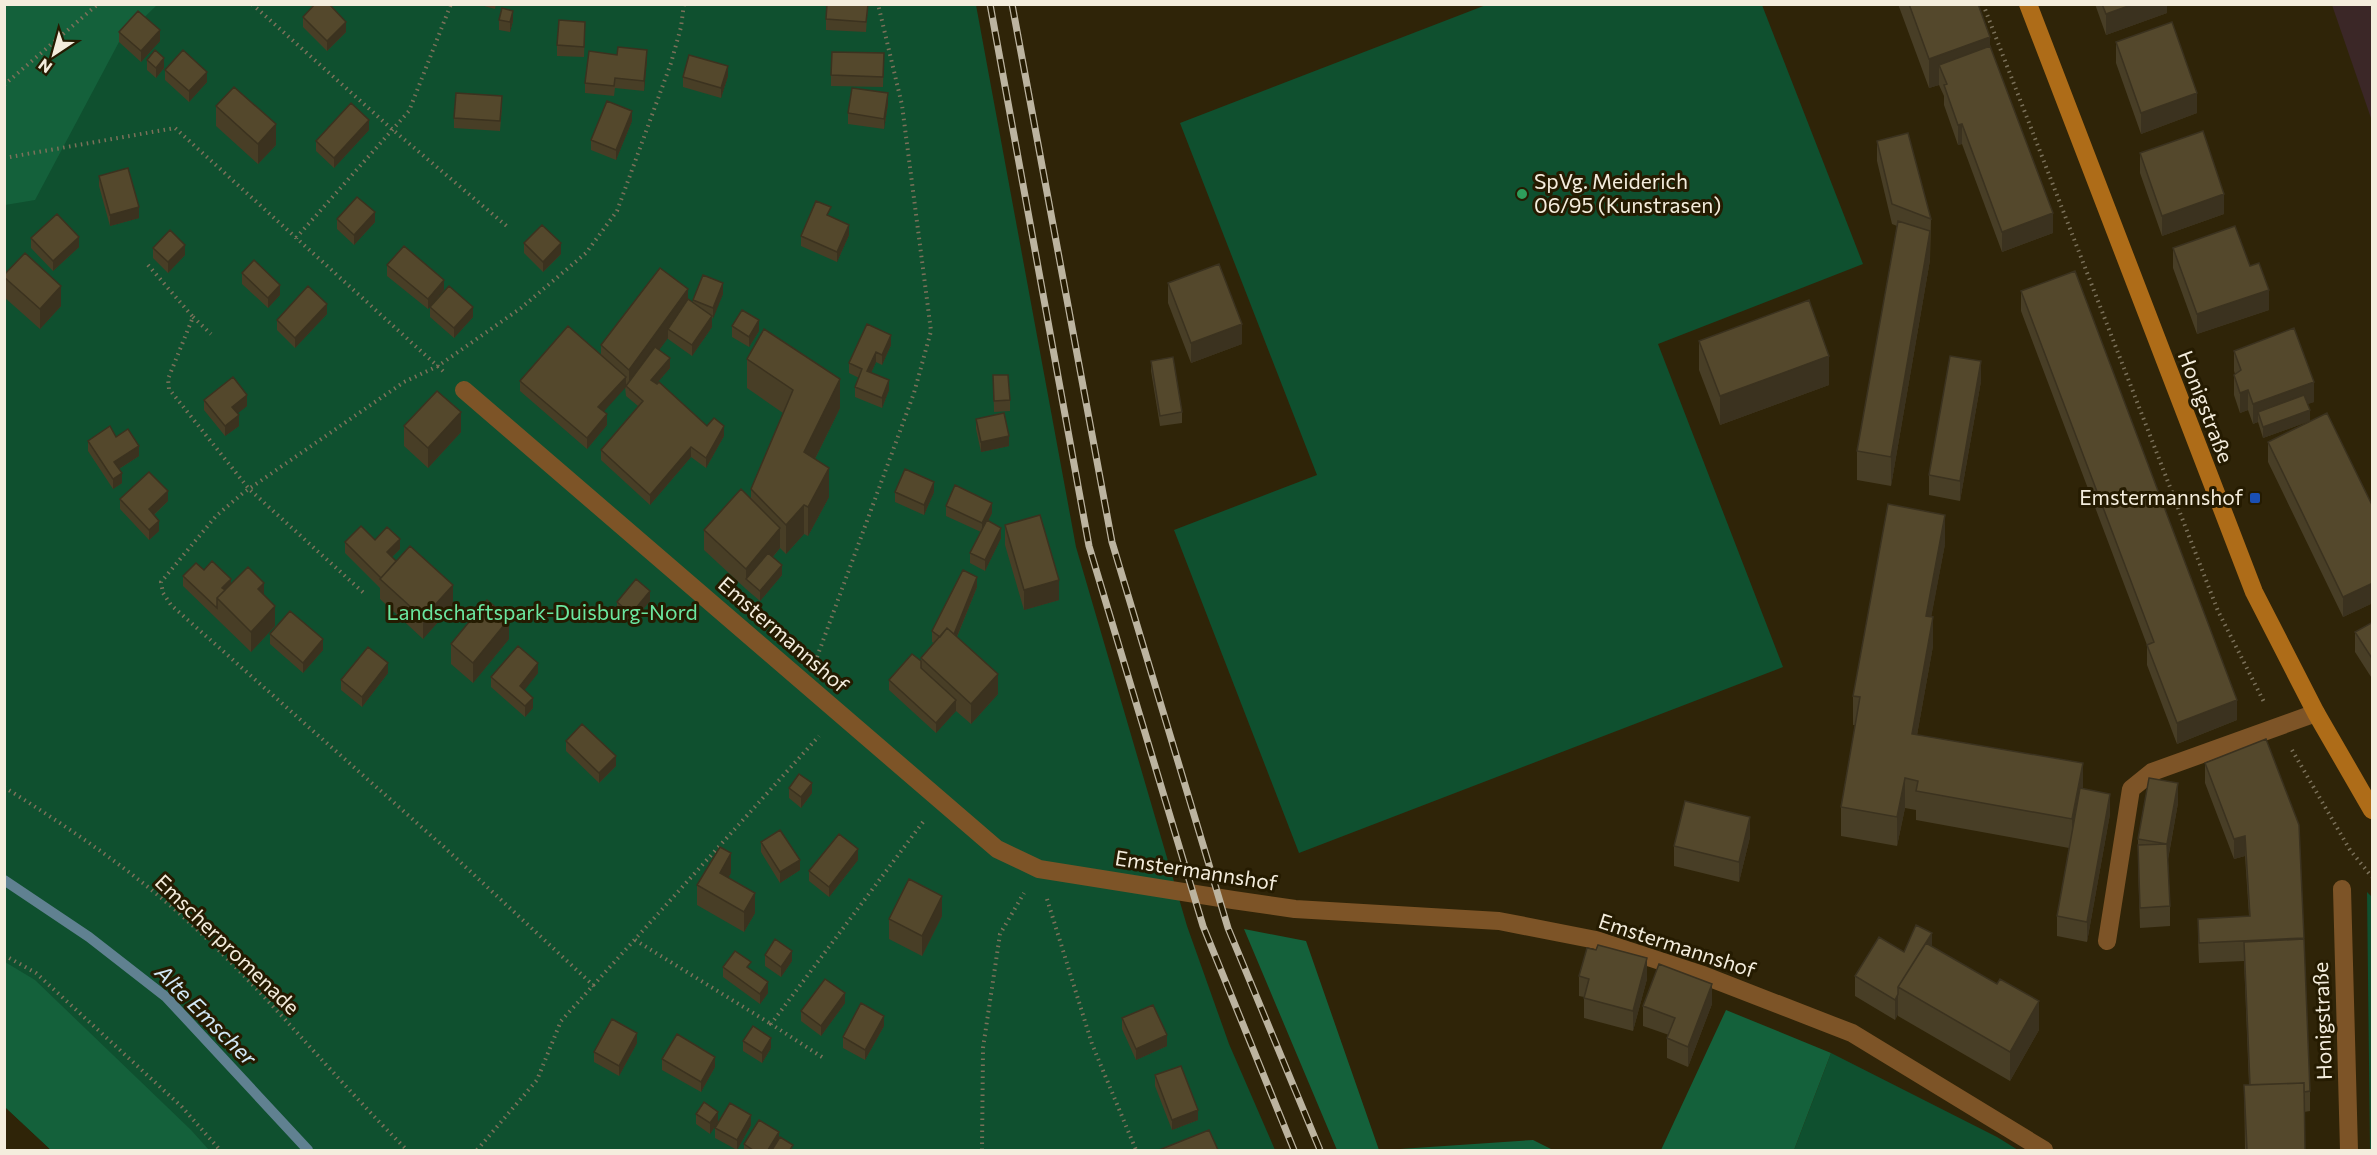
<svg xmlns="http://www.w3.org/2000/svg" width="2377" height="1155" font-family="Commissioner,sans-serif">
<style>
.education{fill:#3b2727}
.green{fill:#0f502f}
.forest{fill:#14613b}
.lines{fill:none;stroke-linecap:round;stroke-linejoin:round}
.stream{stroke:#608191;stroke-width:10}
.path{stroke:#7b715a;stroke-width:4;stroke-dasharray:1.5 4.5;stroke-linecap:butt}
.lane{stroke:#7d5427;stroke-width:18}
.street{stroke:#7d5427;stroke-width:18}
.secondary{stroke:#ae6c18;stroke-width:18}
.rail-casing{stroke:#bcb4a0;stroke-width:7}
.rail{stroke:#251b01;stroke-width:4.5;stroke-dasharray:14;stroke-linecap:butt}
.wall{fill:#483e26}
.shaded-wall{fill:#3b321f}
.building{fill:#54482c;stroke:#3b321f;stroke-width:1.5}
.leisure-dot{fill:#2e9e5b;stroke:#251b01;stroke-width:2}
.transit-dot{fill:#1a4fb4;stroke:#251b01;stroke-width:2}
.labels{text-anchor:middle;stroke-width:6;stroke-linejoin:round;paint-order:stroke}
.poi-label{font-size:21px;fill:#f4eddd;stroke:#251b01;text-anchor:start}
.street-label{font-size:21px;fill:#f4eddd;stroke:#251b01}
.park-label{font-size:21px;fill:#6be7a0;stroke:#251b01}
.water-label{font-size:22px;font-style:italic;fill:#d2e8f6;stroke:#251b01}
</style>
<rect width="100%" height="100%" fill="#2f2408"/>
<!-- education -->
<path class="education" d="M2332,5H2372V121Z"/>
<!-- green -->
<path class="green" d="M5,5H976L1076,547L1187,926L1229,1044L1275,1150H51L5,1107Z
M1486,5H1762L1863,264L1658,344L1783,667L1299,853L1174,530L1317,475L1180,123Z
M2367,892L2372,897V1150H2370Z
M1831,1053L1997,1137L2018,1150H1794Z"/>
<!-- forest -->
<path class="forest" d="M4,5H157L119,42L35,200L5,205Z
M1244,929L1306,941L1379,1150H1337Z
M5,962L35,980L191,1130L209,1150H51L5,1107Z
M1726,1010L1831,1053L1794,1150H1661Z
M1533,1140L1553,1150H1385Z"/>
<g class="lines">
<!-- stream -->
<path class="stream" d="M4,880L89,937L166,997L308,1150"/>
<!-- path -->
<path class="path" d="M252,4L393,130L509,228
M1983,4L2218,611L2264,702
M4,85L98,4
M4,158L175,128L444,372
M296,238L409,111L451,4
M148,265L193,317L168,379L169,389L249,489L366,595
M193,317L211,334
M817,657L914,393L931,331L902,105L878,4
M2292,750L2350,850L2372,877
M4,787C66,826 126,866 181,915C262,987 330,1074 407,1150
M1047,899L1092,1044L1136,1150
M635,940L771,1024
M4,955L36,973L182,1107L220,1150
M594,986L444,847L171,605L163,593L161,582L216,516L243,493L404,382L438,366L521,308L586,253L617,211L671,63L681,27L684,4
M822,1057L771,1024L923,822
M477,1150L537,1080L561,1021L819,736
M982,1150L983,1048L1000,934L1024,893"/>
<!-- lane -->
<path class="lane" d="M2107,941L2131,789L2152,772L2316,713"/>
<!-- street -->
<path class="street" d="M464,390L997,849L1039,869L1233,900L1295,909L1499,921L1596,940L1700,974L1852,1033L2044,1150
M2342,889L2349,1150"/>
<!-- secondary -->
<path class="secondary" d="M2028,4L2254,592L2316,713L2372,810"/>
<!-- rail casing -->
<g class="rail-casing">
<path id="rail" d="M990,4L1089,546L1203,926L1294,1150
M1012,4L1112,542L1228,928L1320,1150"/>
</g>
<!-- rail -->
<use href="#rail" class="rail"/>
</g>
<!-- wall -->
<path class="wall" d="M477,4H496L495,9Z
M868,4L866,32L826,30V19Z
M1898,4H1978L1990,46L2053,233L2002,252L1962,144L1958,145L1944,105V96L1939,85L1929,88Z
M2095,4H2167V13L2106,35Z
M303,17L346,32L327,51L303,27Z
M499,20L513,21L510,32L499,30Z
M119,32L160,41L141,62L119,42Z
M585,32L584,57L557,56V45Z
M2116,42L2197,113L2141,134L2116,63Z
M884,53L883,87L831,86V75Z
M147,60L164,68L156,78L147,70Z
M647,60L644,91L615,88L614,96L585,93V83Z
M165,70L207,82L189,102L165,80Z
M728,76L721,98L683,87V77Z
M888,104L884,129L848,124V113Z
M216,106L276,145L258,164L216,126Z
M502,106L500,131L454,128V118Z
M632,121L616,160L591,150V140Z
M369,130L334,168L316,151V141Z
M1877,141L1931,219L1930,260L1891,486L1857,480V451L1897,226L1892,224L1877,161Z
M2140,153L2224,214L2162,236L2140,173Z
M99,176L139,218L110,226L99,186Z
M831,217L849,235L837,262L801,246V236Z
M337,219L375,222L354,245L337,229Z
M31,238L79,247L53,271L31,248Z
M524,243L561,254L543,272L524,253Z
M153,248L185,255L168,273L153,258Z
M2173,248L2250,266L2269,310L2197,334L2173,268Z
M387,265L444,290L428,309L387,276Z
M242,273L280,295L268,308L242,284Z
M4,275L61,306L40,329L4,297Z
M1168,283L1242,344L1191,363L1168,303Z
M2021,291L2237,720L2177,744L2147,665V645L2021,311Z
M723,294L712,319V327L692,356L668,339V338L659,350L670,368L656,384L707,426L724,436L706,468L691,457L650,505L601,460V450L638,406L626,396L625,387L603,412L607,425L587,449L520,391V381L601,355V345L688,299L693,302V300Z
M430,307L473,317L454,338L430,317Z
M327,314L295,348L277,330V320Z
M732,326L759,331L749,347L732,337Z
M1699,341L1829,385L1720,425L1699,370Z
M891,345L882,365L876,362L871,373L889,390L882,408L855,397V387L859,378L849,373V363Z
M2234,351L2314,402L2307,404L2310,421L2263,438L2258,422L2253,424L2248,410L2240,413L2234,395V375L2235,374L2234,371Z
M747,359L840,408L815,459L829,497L808,536L804,534L786,554L780,548L773,557L782,575L760,601L746,589L704,550V530L751,499V489L783,413L747,388Z
M1151,361L1182,412V423L1160,426L1151,371Z
M993,375L1010,400V411L994,412Z
M1981,381L1960,501L1929,495V475Z
M204,400L247,406L237,413L239,426L225,436L204,410Z
M976,419L1009,446L981,452L976,429Z
M404,426L461,432L428,468L404,446Z
M116,437L139,456L119,469L122,483L113,489L88,451V441Z
M2268,442L2373,507V603L2343,617L2268,462Z
M895,492H934L924,515L895,502Z
M120,499L168,501L154,515L159,531L149,540L120,509Z
M946,506L992,513L988,521L1001,538L985,571L970,563V553L981,532L946,516Z
M1005,525L1059,600L1024,610L1005,545Z
M375,540L400,549L392,557L396,561L453,605L423,639L380,599V588L345,553V542Z
M1945,544L1931,617L1933,646L1917,735L2083,789L2110,814L2087,942L2057,936V916L2069,848L1916,820V810L1905,808L1897,846L1841,836V807L1855,725H1853V696Z
M204,570L231,584L264,595L275,626L251,652L183,586V576Z
M977,587L957,637L998,694L971,724L956,711L936,733L889,690V680L921,661V658L934,643L932,642V631Z
M650,601L631,624L617,613V602Z
M2373,622V680L2355,652V632Z
M270,634L323,650L303,673L270,644Z
M509,639L473,683L451,664V644Z
M388,673L362,707L341,690V680Z
M538,673L524,690L533,708L525,717L491,687V677Z
M566,741L616,766L599,783L566,751Z
M2205,763L2304,938L2310,1091V1111L2304,1112L2305,1150H2245L2244,1085H2249L2244,961L2199,963L2198,939V919L2249,916L2245,856L2234,859L2205,783Z
M789,788L812,793L801,808L789,798Z
M2178,803L2168,860L2170,906V926L2140,928L2138,865V839Z
M1750,837L1739,882L1674,866V846Z
M761,842L800,870L780,883L761,852Z
M858,860L829,897L809,881V871Z
M731,873L728,878L755,913L744,932L697,905V885Z
M942,916L922,956L889,939V919Z
M1932,946L2039,1030L2010,1081L1898,1016V1014L1895,1020L1855,996V976L1904,952Z
M765,955L792,961L781,977L765,966Z
M723,967L751,970L768,993L760,1004L723,977Z
M1579,976L1647,979L1633,1031L1584,1018V997L1579,996Z
M845,1003L821,1036L801,1021V1011Z
M1712,1004L1688,1067L1667,1058V1038L1669,1035L1643,1026V1006Z
M1122,1018L1167,1046L1136,1060L1122,1029Z
M884,1026L865,1060L843,1048V1037Z
M743,1041L771,1048L762,1063L743,1051Z
M637,1043L619,1076L594,1062V1052Z
M662,1059L715,1067L701,1092L662,1070Z
M1155,1075L1198,1120L1172,1130L1155,1086Z
M696,1114L718,1122L710,1134L696,1124Z
M751,1125L737,1150L715,1138V1128Z
M779,1139L793,1150H744V1144Z"/>
<!-- shaded-wall -->
<path class="shaded-wall" d="M2134,4H2167V13L2106,35V14Z
M513,11V21L510,32V22Z
M346,22V32L327,51V41Z
M160,30V41L141,62V51Z
M1990,37V66L1939,65V85L1929,88V59Z
M647,50V60L644,91V81Z
M164,58V68L156,78V68Z
M728,66V76L721,98V88Z
M207,72V82L189,102V91Z
M888,93V104L884,129V119Z
M2197,93V113L2141,134V113Z
M632,111V121L616,160V150Z
M369,120V130L334,168V158Z
M276,124V145L258,164V144Z
M1962,124V144L1958,145V125Z
M2224,194V214L2162,236V216Z
M139,207V218L110,226V215Z
M375,212V222L354,245V235Z
M2053,213V233L2002,252V232Z
M849,225V235L837,262V252Z
M1930,231V260L1891,486V457Z
M79,237V247L53,271V261Z
M561,243V254L543,272V262Z
M185,245V255L168,273V262Z
M444,280V290L428,309V299Z
M723,283V294L713,319V308Z
M280,285V295L268,308V298Z
M61,286V306L40,329V309Z
M688,289V309L668,329V338L629,391V370Z
M2269,290V310L2197,334V314Z
M327,304V314L295,348V338Z
M473,307V317L454,338V328Z
M712,316V327L692,356V345Z
M759,320V331L749,347V337Z
M1242,324V344L1191,363V343Z
M891,335V345L882,365V355Z
M876,352V362L867,382V371Z
M1829,356V385L1720,425V396Z
M670,358V368L651,390V380Z
M1981,361V381L1960,501V481Z
M626,377V387L598,418V407Z
M840,379V408L804,481V452Z
M889,380V390L882,408V398Z
M2314,382V402L2261,421L2258,412V422L2253,424V404Z
M2248,390V410L2240,413V393Z
M247,395V406L232,418V407Z
M2310,410V421L2263,438V427Z
M461,412V432L428,468V448Z
M607,414V425L587,449V438Z
M239,415V426L225,436V426Z
M724,426V436L706,468V458Z
M1009,436V446L981,452V442Z
M139,446V456L114,472V462Z
M691,447V457L650,505V495Z
M829,468V497L808,536V507Z
M122,473V483L113,489V479Z
M934,482V492L924,515V505Z
M168,491V501L149,519V509Z
M992,503V513L982,533V523Z
M804,505V534L786,554V525Z
M1945,515V544L1926,645V616Z
M159,521V531L149,540V530Z
M780,528V548L751,583L746,579V589V569Z
M1001,528V538L985,571V560Z
M400,539V549L387,562V552Z
M782,565V575L760,601V591Z
M977,577V587L951,651V641Z
M231,579V589L222,598V588Z
M1059,580V600L1024,610V590Z
M264,583V603L258,589Z
M2373,583V603L2343,617V597Z
M453,585V605L423,639V618Z
M650,591V601L631,624V614Z
M275,606V626L251,652V632Z
M1933,617V646L1912,763V734Z
M509,619V639L473,683V663Z
M323,639V650L303,673V663Z
M388,663V673L362,707V697Z
M538,663V673L520,696V686Z
M998,674V694L971,724V704Z
M533,698V708L525,717V706Z
M956,700V711L936,733V723Z
M2237,700V720L2177,744V723Z
M616,756V766L599,783V773Z
M2083,763V792L2072,848V819Z
M1905,778V808L1897,846V817Z
M812,783V793L801,808V797Z
M2178,783V803L2167,864V844Z
M2110,794V814L2087,942V922Z
M1750,817V837L1739,882V862Z
M2245,836V856L2234,859V839Z
M858,849V860L829,897V887Z
M731,853V873L720,893V873Z
M800,860V870L780,883V872Z
M755,893V913L744,932V912Z
M942,896V916L922,956V936Z
M1932,933V953L1901,989Z
M792,951V961L781,977V967Z
M1647,958V979L1633,1031V1011Z
M768,982V993L760,1004V994Z
M1712,984V1004L1688,1067V1047Z
M845,993V1003L821,1036V1026Z
M1898,994V1014L1895,1020V1000Z
M2039,1001V1030L2010,1081V1052Z
M884,1016V1026L865,1060V1050Z
M637,1033V1043L619,1076V1066Z
M1167,1035V1046L1136,1060V1049Z
M771,1038V1048L762,1063V1053Z
M715,1057V1067L701,1092V1082Z
M1198,1110V1120L1172,1130V1120Z
M718,1112V1122L710,1134V1123Z
M751,1115V1125L737,1150V1140Z
M779,1132V1143L774,1150H768Z"/>
<!-- building -->
<path class="building" d="M315,4H329L346,22L327,41L303,17Z
M827,4H868L866,22L826,19Z
M1909,4H1978L1990,37L1929,59Z
M2102,4H2134L2106,14Z
M502,8L513,11L510,22L499,20Z
M138,11L160,30L141,51L119,32Z
M559,20L585,22L584,47L557,45Z
M2172,22L2197,93L2141,113L2116,42Z
M1990,46L2053,213L2002,232L1962,124L1958,125L1944,85L1947,84L1939,65Z
M618,47L647,50L644,81L615,78L614,86L585,83L589,51L617,55Z
M155,50L164,58L156,68L147,60Z
M183,50L207,72L189,91L165,70Z
M832,52L884,53L883,77L831,75Z
M689,55L728,66L721,88L683,77Z
M234,87L276,124L258,144L216,106Z
M852,88L888,93L884,119L848,113Z
M456,93L502,96L500,121L454,118Z
M607,101L632,111L616,150L591,140Z
M351,103L369,120L334,158L316,141Z
M2203,131L2224,194L2162,216L2140,153Z
M1908,133L1931,219L1892,204L1877,141Z
M128,168L139,207L110,215L99,176Z
M357,197L375,212L354,235L337,219Z
M816,201L831,207L827,215L849,225L837,252L801,236Z
M57,214L79,237L53,261L31,238Z
M1898,221L1930,231L1891,457L1857,451Z
M542,225L561,243L543,262L524,243Z
M2235,226L2250,266L2259,263L2269,290L2197,314L2173,248Z
M170,230L185,245L168,262L153,248Z
M404,246L444,280L428,299L387,265Z
M25,253L61,286L40,309L4,277V275Z
M254,260L280,285L268,298L242,273Z
M1219,264L1242,324L1191,343L1168,283Z
M660,268L688,289L629,370L601,345Z
M2075,271L2237,700L2177,723L2147,645L2154,642L2021,291Z
M703,275L723,283L713,308L693,300Z
M308,286L327,304L295,338L277,320Z
M449,286L473,307L454,328L430,307Z
M688,299L712,316L692,345L668,329Z
M1809,300L1829,356L1720,396L1699,341Z
M742,310L759,320L749,337L732,326Z
M867,324L891,335L882,355L876,352L867,371L889,380L882,398L855,387L862,369L849,363Z
M568,326L626,377L598,407L607,414L587,438L520,381Z
M2294,328L2314,382L2253,404L2248,390L2240,393L2234,375L2241,370L2234,351Z
M764,329L840,379L804,452L829,468L808,507L804,505L786,525L751,489L793,390L747,359Z
M655,347L670,358L651,380L657,384L659,382L707,426L714,418L724,426L706,458L691,447L650,495L601,450L643,401L626,386Z
M1950,356L1981,361L1960,481L1929,475Z
M1173,357L1182,412L1160,416L1151,361Z
M993,375H1008L1010,400L994,401Z
M233,377L247,395L232,407L239,415L225,426L204,400Z
M437,391L461,412L428,448L404,426Z
M2304,395L2310,410L2263,427L2258,412Z
M1004,413L1009,436L981,442L976,419Z
M2327,413L2373,507V583L2343,597L2268,442Z
M110,426L116,437L128,429L139,446L114,462L122,473L113,479L88,441Z
M905,469L934,482L924,505L895,492Z
M149,472L168,491L149,509L159,521L149,530L120,499Z
M955,485L992,503L982,523L946,506Z
M741,489L780,528L746,569L704,530Z
M1888,504L1945,515L1926,616L1933,617L1912,734L2083,763L2072,819L1916,791L1918,781L1905,778L1897,817L1841,807L1860,697L1853,696Z
M1040,515L1059,580L1024,590L1005,525Z
M987,520L1001,528L985,560L970,553Z
M361,526L375,540L387,527L400,539L387,552L396,561L381,578L345,542Z
M410,546L453,585L423,618L380,579Z
M768,553L782,565L760,591L746,579Z
M212,561L231,579L222,588L225,590L217,598V608L183,576L196,563L204,570Z
M248,567L264,583L258,589L275,606L251,632L217,598Z
M963,570L977,577L954,634L947,628L940,637L932,631Z
M636,579L650,591L631,614L617,602Z
M487,600L509,619L473,663L451,644Z
M290,611L323,639L303,663L270,634Z
M2373,622V660L2355,632Z
M947,628L998,674L971,704L921,658Z
M518,646L538,663L520,686L533,698L525,706L491,677Z
M368,647L388,663L362,697L341,680Z
M912,654L921,661V668L956,700L936,723L889,680Z
M582,724L616,756L599,773L566,741Z
M2266,739L2299,825L2304,938L2199,943L2198,919L2250,916L2245,836L2234,839L2205,763Z
M799,774L812,783L801,797L789,788Z
M2149,778L2178,783L2167,844L2138,839Z
M2080,788L2110,794L2087,922L2057,916Z
M1685,801L1750,817L1739,862L1674,846Z
M780,830L800,860L780,872L761,842Z
M839,834L858,849L829,887L809,871Z
M2167,844L2170,906L2140,908L2138,845Z
M720,847L731,853L720,873L755,893L744,912L697,885Z
M909,879L942,896L922,936L889,919Z
M1916,925L1932,933L1898,987V994L1895,1000L1855,976L1879,937L1904,952Z
M775,939L792,951L781,967L765,955Z
M2304,939L2310,1091L2304,1092V1083L2250,1085L2244,942Z
M1926,943L1997,984L2000,979L2039,1001L2010,1052L1898,987Z
M1598,945L1647,958L1633,1011L1584,998L1589,979L1579,976L1587,948L1596,950Z
M735,951L751,962L747,967L768,982L760,994L723,967Z
M1659,964L1712,984L1688,1047L1667,1038L1675,1018L1643,1006Z
M825,979L845,993L821,1026L801,1011Z
M861,1003L884,1016L865,1050L843,1037Z
M1153,1005L1167,1035L1136,1049L1122,1018Z
M612,1019L637,1033L619,1066L594,1052Z
M753,1026L771,1038L762,1053L743,1041Z
M677,1034L715,1057L701,1082L662,1059Z
M1181,1066L1198,1110L1172,1120L1155,1075Z
M2304,1083L2305,1150H2247L2244,1085Z
M704,1102L718,1112L710,1123L696,1114Z
M730,1103L751,1115L737,1140L715,1128Z
M759,1120L779,1132L768,1150H753L744,1144Z
M1209,1130L1218,1150H1159Z
M780,1137L793,1145L790,1150H772Z"/>
<!-- markers -->
<circle class="leisure-dot" cx="1522" cy="194" r="6"/>
<rect class="transit-dot" x="2249" y="492" width="12" height="12" rx="3"/>
<g class="labels">
<!-- poi labels -->
<g class="poi-label">
<text x="1534" y="189">SpVg. Meiderich<tspan x="1534" dy="24">06/95 (Kunstrasen)</tspan></text>
<text x="2243" y="505" text-anchor="end">Emstermannshof</text>
</g>
<!-- street labels -->
<g class="street-label">
<text transform="translate(2205 407) rotate(69)" y="7">Honigstraße</text>
<text transform="translate(783 635) rotate(41)" y="7">Emstermannshof</text>
<text transform="translate(1196 871) rotate(9)" y="7">Emstermannshof</text>
<text transform="translate(227 945) rotate(44)" y="7">Emscherpromenade</text>
<text transform="translate(1677 946) rotate(18)" y="7">Emstermannshof</text>
<text transform="translate(2323 1021) rotate(-92)" y="7">Honigstraße</text>
</g>
<!-- park labels -->
<g class="park-label">
<text x="542" y="620">Landschaftspark-Duisburg-Nord</text>
</g>
<!-- water labels -->
<g class="water-label">
<text transform="translate(206 1015) rotate(45)" y="8">Alte Emscher</text>
</g>
</g>
<!-- border -->
<rect width="2377" height="1155" fill="none" stroke="#f4eddd" stroke-width="12"/>
<!-- north arrow -->
<g transform="translate(54 54) rotate(216)" stroke="#251b01" stroke-width="4.5" paint-order="stroke">
<path d="M0-4.5L10 22L0 15L-10 22Z" fill="#f4eddd"/>
<text y="-9" font-size="16" font-weight="bold" text-anchor="middle" fill="#f4eddd">N</text>
</g>
</svg>
